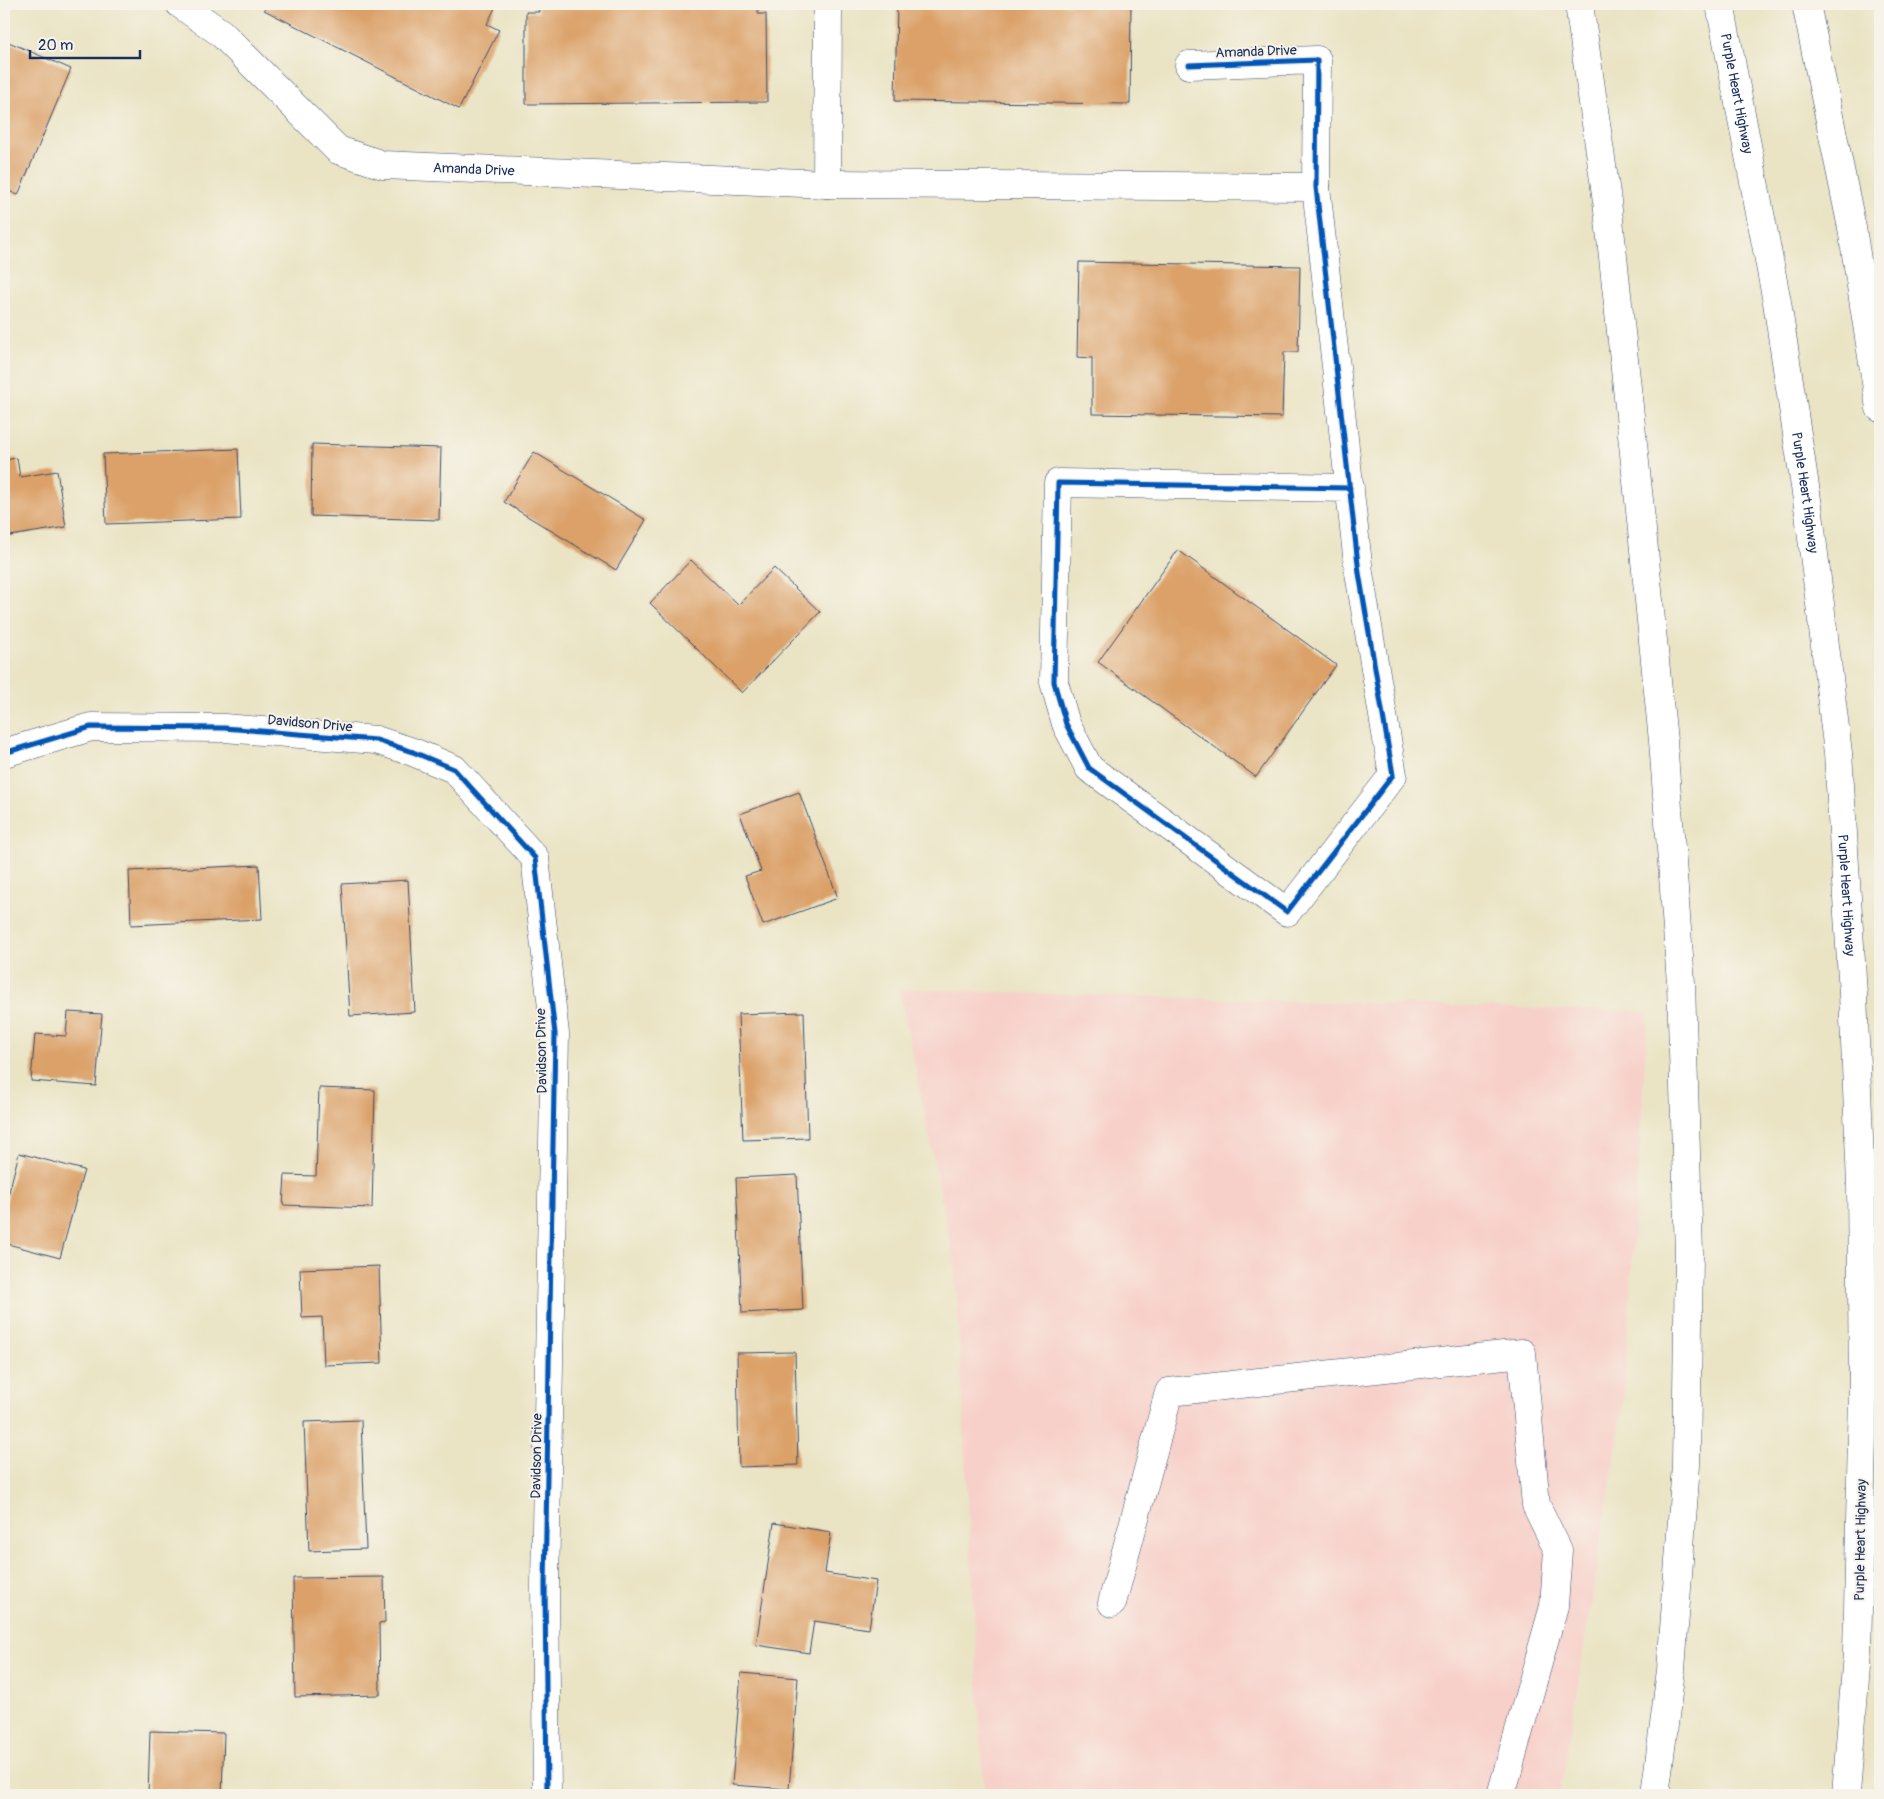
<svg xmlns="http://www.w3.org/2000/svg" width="1884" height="1799" font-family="Pangolin,sans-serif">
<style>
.built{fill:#f7d0c9}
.building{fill:#dba169}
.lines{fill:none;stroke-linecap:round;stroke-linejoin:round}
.minor-casing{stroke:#3a4a6d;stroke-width:29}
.highway-casing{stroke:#3a4a6d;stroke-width:29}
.minor{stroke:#fff;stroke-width:28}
.highway{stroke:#fff;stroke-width:28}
.cycleway-casing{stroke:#f7f3e8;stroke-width:8}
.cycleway{stroke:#0057b8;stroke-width:5}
.labels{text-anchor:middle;stroke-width:4;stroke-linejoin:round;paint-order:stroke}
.street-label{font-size:14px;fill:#1b2f5e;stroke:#f7f3e8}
</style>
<rect width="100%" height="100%" fill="#f7f3e8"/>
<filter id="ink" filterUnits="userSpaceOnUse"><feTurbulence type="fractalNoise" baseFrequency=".02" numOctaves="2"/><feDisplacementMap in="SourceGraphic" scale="10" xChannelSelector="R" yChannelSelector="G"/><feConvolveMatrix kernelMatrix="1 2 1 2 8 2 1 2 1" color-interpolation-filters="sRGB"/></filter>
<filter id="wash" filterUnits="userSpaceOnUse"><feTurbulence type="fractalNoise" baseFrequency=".0096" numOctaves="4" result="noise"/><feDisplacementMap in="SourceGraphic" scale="20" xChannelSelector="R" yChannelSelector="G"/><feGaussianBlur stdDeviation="1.12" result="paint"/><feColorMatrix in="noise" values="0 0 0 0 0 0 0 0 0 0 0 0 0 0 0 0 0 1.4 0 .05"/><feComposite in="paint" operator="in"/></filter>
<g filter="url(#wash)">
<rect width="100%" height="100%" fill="#eae4c5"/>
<!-- built -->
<path class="built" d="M899,989L1648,1012L1623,1406L1560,1795H984L955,1265Z"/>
<g id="blocks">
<!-- building -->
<path class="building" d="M267,4H497L487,24L499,30L459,109L264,10Z
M538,4H758V14H766L767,102L526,104V12H539Z
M897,4H1131L1130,104L895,101Z
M4,40L71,69L18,195L4,189Z
M1079,262L1300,266L1298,352H1284L1282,417L1092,414V358L1077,357Z
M312,444L441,448L439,520L311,516Z
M238,449L241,519L106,524L103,454Z
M534,452L646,520L616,570L504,502Z
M17,458L20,477L57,471L66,527L4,537V460Z
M1178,550L1336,665L1256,777L1098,662Z
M691,560L738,605L774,568L820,612L742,693L650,603Z
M799,792L838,898L763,925L745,876L761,871L740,814Z
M259,865L262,919L131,925L129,871Z
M408,880L415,1012L350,1016L342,884Z
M68,1012L102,1014L96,1086L31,1081L35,1034L66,1036Z
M804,1012L808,1138L743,1140L738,1014Z
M319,1088L375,1090L372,1208L283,1205L285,1175L316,1176Z
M19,1153L84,1170L60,1258L4,1243V1212Z
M797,1175L803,1310L742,1313L736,1178Z
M379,1266L382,1363L324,1365L322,1317L302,1318L300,1269Z
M795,1352L798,1465L739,1467L737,1353Z
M361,1420L366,1549L309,1551L304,1422Z
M774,1523L831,1532L825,1573L876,1581L869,1629L814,1621L809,1653L756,1645Z
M384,1577L385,1622L379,1623L380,1695L295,1697L293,1578Z
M741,1673L798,1678L789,1789L732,1785Z
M150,1731L224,1733L222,1795H148Z"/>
</g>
</g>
<g filter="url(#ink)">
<use href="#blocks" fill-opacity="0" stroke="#3a4a6d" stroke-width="1"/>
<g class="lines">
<!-- minor casing -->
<g class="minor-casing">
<g id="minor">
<path id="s1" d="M180,4L221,33L338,150L383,165L827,184L828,4"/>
<path d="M1189,65L1317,60L1316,187L1359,573L1393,775L1287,912L1089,768L1066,724L1054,682L1058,483L1350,488"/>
<path d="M827,184L1316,187"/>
<path d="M4,753L91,727L224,728L376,740L413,752L454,769L535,858L555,1034L545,1585L547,1795"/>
<path d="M1112,1603L1169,1392L1522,1353L1536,1505L1558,1550L1554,1606L1501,1795"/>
</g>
</g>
<!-- highway casing -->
<g class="highway-casing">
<g id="highway">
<path d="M1579,4L1607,201L1639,500L1663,741L1681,983L1689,1254L1686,1465L1671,1670L1655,1795"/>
<path id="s2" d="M1720,4L1777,302L1809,513L1838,753L1853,994L1861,1185L1863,1393L1857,1653L1846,1795"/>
<path d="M1806,4L1852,228L1880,408"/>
</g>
</g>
<!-- minor -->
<use href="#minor" class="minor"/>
<!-- highway -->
<use href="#highway" class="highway"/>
<!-- cycleway casing -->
<g class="cycleway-casing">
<path id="cycleway" d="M1189,65L1317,60L1316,187L1359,573L1393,775L1287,912L1089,768L1066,724L1054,682L1058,483L1350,488
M4,753L91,727L224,728L376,740L413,752L454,769L535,858L555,1034L545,1585L547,1795"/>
</g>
<!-- cycleway -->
<use href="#cycleway" class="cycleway"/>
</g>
</g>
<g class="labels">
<!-- street labels -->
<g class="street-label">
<text transform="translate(1256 51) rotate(-2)" y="5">Amanda Drive</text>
<text dy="5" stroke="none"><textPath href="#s2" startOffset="91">Purple Heart Highway</textPath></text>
<text dy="5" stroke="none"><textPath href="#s1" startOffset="354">Amanda Drive</textPath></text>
<text dy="5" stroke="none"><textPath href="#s2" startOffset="496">Purple Heart Highway</textPath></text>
<text transform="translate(310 723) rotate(5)" y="5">Davidson Drive</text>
<text dy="5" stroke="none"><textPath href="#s2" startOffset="901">Purple Heart Highway</textPath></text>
<text transform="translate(541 1051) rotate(-91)" y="5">Davidson Drive</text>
<text transform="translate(536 1456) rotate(-89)" y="5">Davidson Drive</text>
<text transform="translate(1860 1540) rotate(-89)" y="5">Purple Heart Highway</text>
</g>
</g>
<!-- margin -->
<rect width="1884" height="1799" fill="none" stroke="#f7f3e8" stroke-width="20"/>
<!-- scale -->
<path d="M30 50v8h110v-8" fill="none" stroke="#1b2f5e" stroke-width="2.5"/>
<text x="38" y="50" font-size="15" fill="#1b2f5e" stroke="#f7f3e8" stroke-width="4" paint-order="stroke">20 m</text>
</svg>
